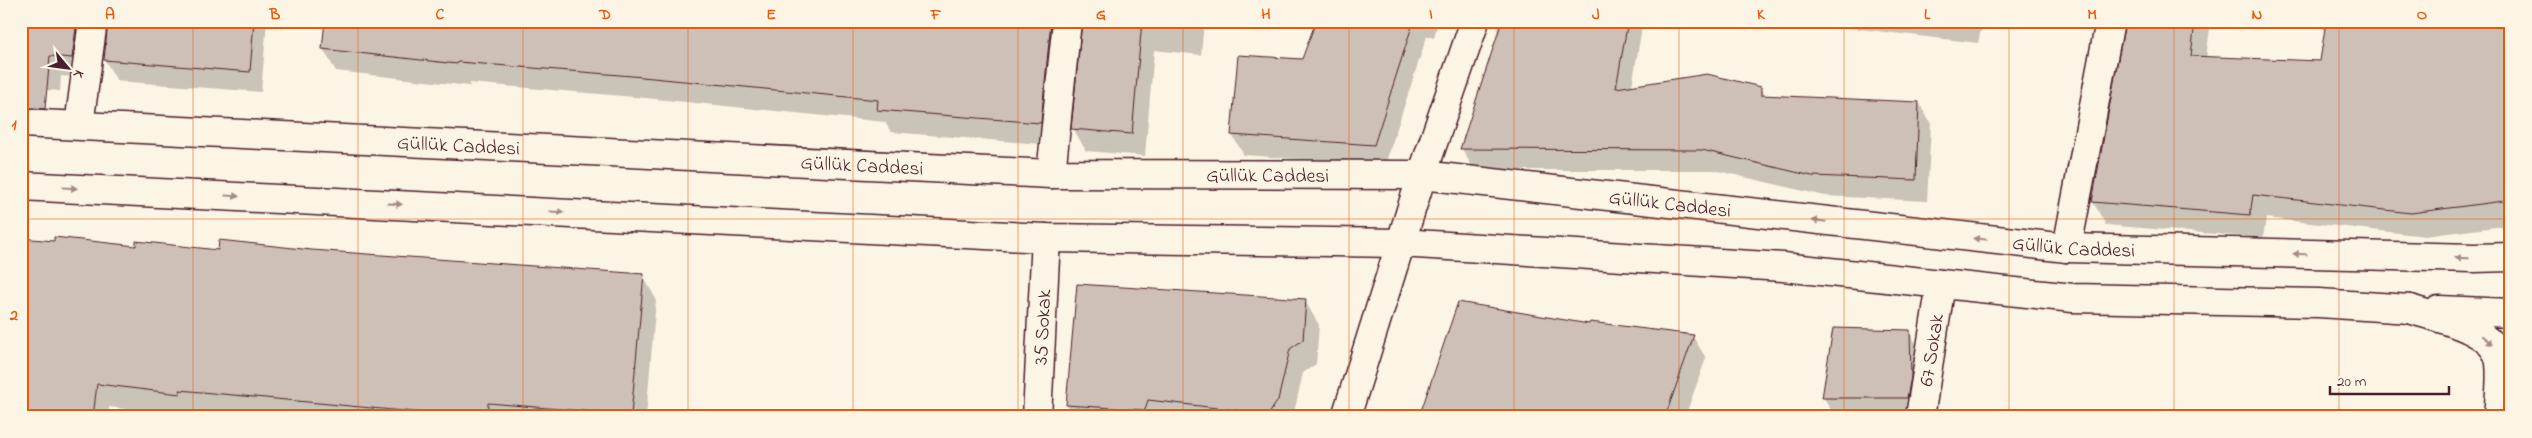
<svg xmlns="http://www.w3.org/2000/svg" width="2532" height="438" font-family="'Indie Flower',sans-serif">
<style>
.shadow{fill:#0003}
.building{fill:#cfc0b7;stroke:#4a1f2b}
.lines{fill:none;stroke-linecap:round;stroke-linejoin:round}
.minor-casing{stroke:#4a1f2b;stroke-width:31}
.tertiary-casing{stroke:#4a1f2b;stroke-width:31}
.secondary-casing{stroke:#4a1f2b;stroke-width:31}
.primary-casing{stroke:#4a1f2b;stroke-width:31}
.minor{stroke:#fcf5e5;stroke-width:28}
.tertiary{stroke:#fcf5e5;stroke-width:28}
.secondary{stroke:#fcf5e5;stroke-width:28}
.primary{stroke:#fcf5e5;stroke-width:28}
.oneway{fill:#a38a88}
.grid{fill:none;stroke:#e8590c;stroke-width:1;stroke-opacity:0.55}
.labels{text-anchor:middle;stroke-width:5;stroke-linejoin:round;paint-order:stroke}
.street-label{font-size:20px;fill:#4a1f2b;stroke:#fcf5e5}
.neatline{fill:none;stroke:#e8590c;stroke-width:2}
.grid-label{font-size:16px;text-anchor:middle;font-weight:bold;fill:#e8590c}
</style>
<rect width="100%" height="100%" fill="#fcf5e5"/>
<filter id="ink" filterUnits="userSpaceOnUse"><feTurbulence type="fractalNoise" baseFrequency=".02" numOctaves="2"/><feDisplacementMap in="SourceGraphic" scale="10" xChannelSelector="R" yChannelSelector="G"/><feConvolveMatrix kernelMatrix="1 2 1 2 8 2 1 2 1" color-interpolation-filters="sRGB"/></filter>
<g filter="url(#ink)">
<!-- shadow -->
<path class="shadow" d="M21,21H267L261,92L117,81L105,60L108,26L99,27L84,78L61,76L60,91L21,88Z
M326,21H1204L1201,55L1154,50L1145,156L1086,151L1073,128L1083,27L1073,29L1053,145L891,132L885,122L646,98L470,83V86L336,71L323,49Z
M1317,21H1438L1434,38L1427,36L1385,165L1244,155L1232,135L1303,60Z
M1500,21H1643L1632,86L1760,88L1765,96L1919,103L1931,124L1927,201L1825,196L1714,170H1474L1462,149L1498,38L1496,35Z
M1792,21H1983L1978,43Z
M2126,21H2211L2206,58L2322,63L2511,21V225L2425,236L2266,218L2263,238L2106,225L2093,202Z
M137,247L219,252L312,251L643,276L656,299L646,417H239L193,412L192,417L109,407L108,417H21Z
M1305,301L1319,325L1316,364L1303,373L1293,417H1074L1067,405Z
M1591,324L1693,337L1706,358L1685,417H1421Z
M1909,331L1919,349L1917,416L1834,415L1824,398Z"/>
<!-- building -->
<path class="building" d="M21,21H77L72,58L50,56L45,109L21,107Z
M108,21H254L250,72L104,60Z
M325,21H1051L1041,123L877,110L878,100L632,76L458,62L457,64L322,49Z
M1082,21H1142L1132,134L1071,129Z
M1316,21H1392L1412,26L1374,145L1231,135L1238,55L1302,59Z
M1502,21H1628L1616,88L1707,74L1761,87V95L1919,102L1916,180L1812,176L1702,150L1460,149Z
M2125,21H2195L2191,56L2320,61L2326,21H2511V200L2411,213L2253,195L2250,215L2092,202Z
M54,237L136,246V241L218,250L219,240L312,250L644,274L631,415L488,403V417H467L180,390V394L97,384L93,417H21V238L54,241Z
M1077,284L1306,299L1303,340L1290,349L1278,400L1269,414L1148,400L1145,410L1066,405Z
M1458,302L1589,324L1590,322L1694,335L1665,417H1419Z
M1833,328L1910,330L1911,377L1907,398H1822Z"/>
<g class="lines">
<!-- minor casing -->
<g class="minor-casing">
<g id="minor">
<path d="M79,125L93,21"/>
<path d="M1051,174L1067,21"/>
<path d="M2067,248L2110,21"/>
<path id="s1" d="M1037,417L1046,238"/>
<path id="s2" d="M1920,417L1941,284"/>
</g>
</g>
<!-- tertiary casing -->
<g class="tertiary-casing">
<path id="tertiary" d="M1346,417L1422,175L1475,21"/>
</g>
<!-- secondary casing -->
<g class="secondary-casing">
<g id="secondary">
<path id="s3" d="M21,123L1051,174L1422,175L2067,248L2474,258L2511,257"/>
<path d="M21,186L1046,238L1400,243L1783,267L2073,298L2319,303L2410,309"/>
</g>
</g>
<!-- primary casing -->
<g class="primary-casing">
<path id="primary" d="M2410,309C2436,318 2491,328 2499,358C2503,373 2499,401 2498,417
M2439,310L2511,313"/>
</g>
<!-- minor -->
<use href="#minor" class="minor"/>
<!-- tertiary -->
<use href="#tertiary" class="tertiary"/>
<!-- secondary -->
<use href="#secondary" class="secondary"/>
<!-- primary -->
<use href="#primary" class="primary"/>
</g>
<!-- one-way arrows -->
<defs><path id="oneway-solid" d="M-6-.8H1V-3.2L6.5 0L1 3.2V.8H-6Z" transform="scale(1.25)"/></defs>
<g class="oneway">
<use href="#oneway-solid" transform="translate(70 188) rotate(3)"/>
<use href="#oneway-solid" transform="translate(232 196) rotate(3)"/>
<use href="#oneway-solid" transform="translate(395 204) rotate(3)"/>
<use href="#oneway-solid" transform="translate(557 212) rotate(3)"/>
<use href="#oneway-solid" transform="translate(1819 221) rotate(-174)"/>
<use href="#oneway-solid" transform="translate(1980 239) rotate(-174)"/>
<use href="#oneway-solid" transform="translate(2300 254) rotate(-179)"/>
<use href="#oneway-solid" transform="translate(2462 258) rotate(-179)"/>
<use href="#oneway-solid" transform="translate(2487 340) rotate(40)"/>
</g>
</g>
<!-- grid -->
<path class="grid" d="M193,21V417M358,21V417M523,21V417M688,21V417M853,21V417M1018,21V417M1183,21V417M1349,21V417M1514,21V417M1679,21V417M1844,21V417M2009,21V417M2174,21V417M2339,21V417M21,219H2511"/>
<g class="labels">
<!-- street labels -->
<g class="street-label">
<text dy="7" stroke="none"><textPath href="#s3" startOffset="438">Güllük Caddesi</textPath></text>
<text dy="7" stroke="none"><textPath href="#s3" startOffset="842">Güllük Caddesi</textPath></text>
<text dy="7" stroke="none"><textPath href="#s3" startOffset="1248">Güllük Caddesi</textPath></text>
<text dy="7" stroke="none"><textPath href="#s3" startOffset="1652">Güllük Caddesi</textPath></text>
<text dy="7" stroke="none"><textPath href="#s3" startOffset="2058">Güllük Caddesi</textPath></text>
<text dy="7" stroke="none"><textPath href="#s1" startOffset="90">35 Sokak</textPath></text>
<text dy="7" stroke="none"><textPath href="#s2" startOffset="68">67 Sokak</textPath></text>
</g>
</g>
<!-- margin -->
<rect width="2532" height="438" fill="none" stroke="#fcf5e5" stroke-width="55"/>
<!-- north arrow -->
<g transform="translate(68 68) rotate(119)" stroke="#fcf5e5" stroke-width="4" paint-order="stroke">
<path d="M0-4L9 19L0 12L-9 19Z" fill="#4a1f2b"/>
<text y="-8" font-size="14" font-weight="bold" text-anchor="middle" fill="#4a1f2b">K</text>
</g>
<!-- scale -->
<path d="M2330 386v8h119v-8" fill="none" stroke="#4a1f2b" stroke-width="2.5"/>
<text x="2337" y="386" font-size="15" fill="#4a1f2b" stroke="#fcf5e5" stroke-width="4" paint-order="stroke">20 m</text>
<rect x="28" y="28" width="2476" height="382" class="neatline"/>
<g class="grid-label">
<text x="110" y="19">A</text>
<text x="275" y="19">B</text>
<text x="440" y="19">C</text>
<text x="605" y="19">D</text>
<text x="771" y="19">E</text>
<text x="936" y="19">F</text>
<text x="1101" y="19">G</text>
<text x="1266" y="19">H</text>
<text x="1431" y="19">I</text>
<text x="1596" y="19">J</text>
<text x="1761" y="19">K</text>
<text x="1927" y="19">L</text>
<text x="2092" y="19">M</text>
<text x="2257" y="19">N</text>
<text x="2422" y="19">O</text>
<text x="14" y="129">1</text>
<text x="14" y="320">2</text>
</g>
</svg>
